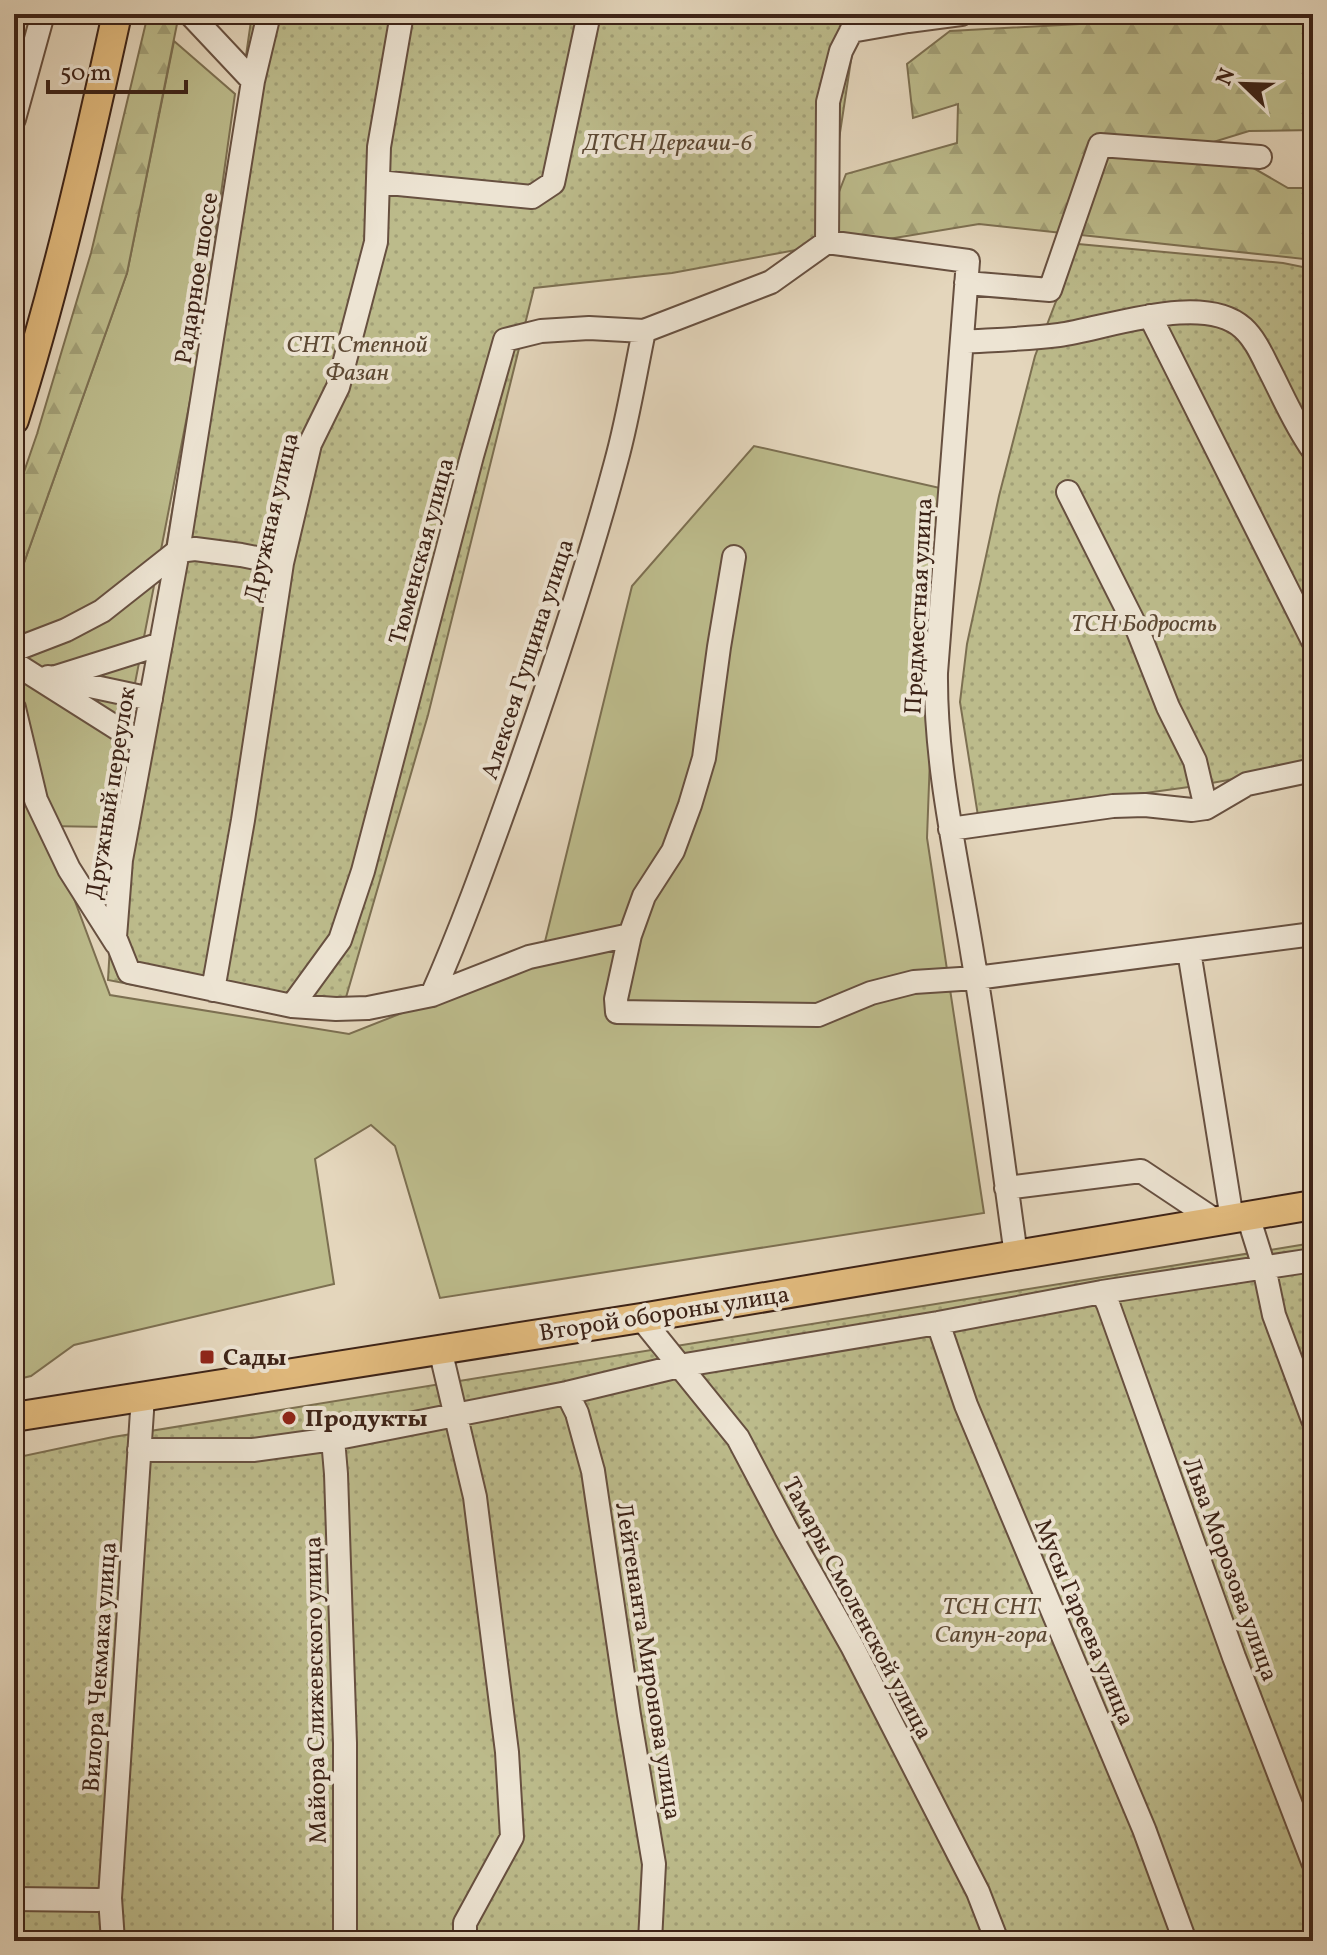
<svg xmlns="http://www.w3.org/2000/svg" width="1327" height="1955" font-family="Vollkorn,serif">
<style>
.grass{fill:#bcbb8b;stroke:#7c6f51;stroke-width:2}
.forest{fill:url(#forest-firs);stroke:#7c6f51;stroke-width:2}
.garden{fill:url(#garden-dots);stroke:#7c6f51;stroke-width:2}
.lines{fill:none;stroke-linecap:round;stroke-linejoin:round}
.minor-casing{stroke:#675040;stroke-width:26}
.major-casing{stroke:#3d2317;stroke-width:32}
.minor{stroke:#ede4d3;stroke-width:22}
.major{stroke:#e2bb7e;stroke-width:28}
.poi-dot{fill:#8f2418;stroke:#ede4d3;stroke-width:3}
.labels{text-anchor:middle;stroke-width:8;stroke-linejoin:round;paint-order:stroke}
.park-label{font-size:24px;font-style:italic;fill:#5d4934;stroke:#ede4d3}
.street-label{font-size:24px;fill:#3d2317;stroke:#ede4d3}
.poi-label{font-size:24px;font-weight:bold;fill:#3d2317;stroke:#ede4d3;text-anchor:start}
</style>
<defs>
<pattern id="forest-firs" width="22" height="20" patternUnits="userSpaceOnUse" patternTransform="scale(2)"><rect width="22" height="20" fill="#bcbb8b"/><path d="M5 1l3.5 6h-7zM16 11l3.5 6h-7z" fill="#a2a077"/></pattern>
<pattern id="garden-dots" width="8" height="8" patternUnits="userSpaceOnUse" patternTransform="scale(2)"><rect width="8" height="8" fill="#bcbb8b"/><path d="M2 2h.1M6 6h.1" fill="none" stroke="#a2a077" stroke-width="1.8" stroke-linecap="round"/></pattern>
</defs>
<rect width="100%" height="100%" fill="#e4d6bc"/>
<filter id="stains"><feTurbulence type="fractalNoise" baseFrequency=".0025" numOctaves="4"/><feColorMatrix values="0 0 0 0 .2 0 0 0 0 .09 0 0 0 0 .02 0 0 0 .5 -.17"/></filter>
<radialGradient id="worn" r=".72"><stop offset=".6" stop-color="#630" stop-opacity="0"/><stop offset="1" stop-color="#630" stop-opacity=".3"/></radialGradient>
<!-- grass -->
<path class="grass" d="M174,41L235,94L197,365L107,827L47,826L110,995L349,1034L541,958L632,586L754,446L940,488L927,838L984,1213L440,1298L395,1146L371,1125L315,1159L334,1284L74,1345L31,1376L14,1380V591L127,273Z"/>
<!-- forest -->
<path class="forest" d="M148,14H179L127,273L14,591V501L37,434L91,253Z
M1209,14H1313V130L1249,131L1210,143L1288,188H1313V260L979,224L816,251L846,174L957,143L958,104L913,118L907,64L950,31L1116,22Z"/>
<!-- garden -->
<path class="garden" d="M252,14H858L823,245L672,273L534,288L428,715L340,1018H304L108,980L116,842L226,195Z
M1078,244L1283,263L1313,269V765L1189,787L978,816L960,702L967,644L999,496L1035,356Z
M1313,1243V1941H14V1458L113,1437Z"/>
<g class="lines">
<!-- minor casing -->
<g class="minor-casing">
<path id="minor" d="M190,14L253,81
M269,14L253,81L178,551L121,860L115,937L129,972L292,1006L336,1009L368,1008L432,995L529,957L630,935L616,999L617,1012L818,1015L871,993L914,982L976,978L1313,934
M851,31L908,21L961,14
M14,119L43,14
M378,182L532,197L553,183L589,14
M827,242L828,102L841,51L860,14
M966,283L1050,290L1100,145L1260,157
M1150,316L1313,641
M962,342C994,340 1027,339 1059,335C1108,328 1203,292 1243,328C1255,339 1262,355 1269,369C1283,396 1295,425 1313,450
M1068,492L1138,631L1168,707L1195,761L1206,808
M14,650L66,630L102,611L178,551L195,549L241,555L282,563
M14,663L142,744
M48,677L151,699
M53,678L161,644
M14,708L36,800L69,869L116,943
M950,829L1113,806L1145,805L1192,810L1206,808L1247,784L1313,770
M630,935L644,896L673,851L690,805L704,758L719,647L734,557
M1189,951L1232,1219
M213,990L243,820L282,563L310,444L338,387L376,242L379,147L402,14
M432,995C464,923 490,849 517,774C553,671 588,567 616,462C628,419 635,374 644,331
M292,1006L340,940L363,871L472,456L505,340L541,331L589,328L644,331L771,282L827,242L968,261L936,673C935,769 958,863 973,958C990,1056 1002,1156 1016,1255
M1006,1188L1141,1171L1216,1221
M1248,1216L1264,1267L1274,1315L1313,1420
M1102,1292L1108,1304L1234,1657L1313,1862
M641,1318L738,1438L786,1529L852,1646L978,1892L997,1941
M938,1323L966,1405L1144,1829L1185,1941
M440,1349L475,1497L507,1752L512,1837L465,1923V1941
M567,1393L577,1413L593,1471L629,1715L654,1864L650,1941
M333,1439L336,1474L345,1743V1941
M139,1450H253L333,1439L567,1393L679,1366L938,1323L1102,1292L1313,1260
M14,1899L98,1900L110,1898
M113,1941L110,1898L143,1396"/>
</g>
<!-- major casing -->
<g class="major-casing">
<path id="major" d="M14,420C56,287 87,151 117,14
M14,1417L641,1318L1313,1205"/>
</g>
<!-- minor -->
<use href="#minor" class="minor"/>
<!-- major -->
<use href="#major" class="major"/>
</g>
<!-- markers -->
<g class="poi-dot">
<rect x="199" y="1349" width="16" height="16" rx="4"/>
<circle cx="289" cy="1418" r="8"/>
</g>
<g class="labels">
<!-- park labels -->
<g class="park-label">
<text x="668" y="150">ДТСН Дергачи-6</text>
<text x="357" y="352">СНТ Степной<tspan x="357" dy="28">Фазан</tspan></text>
<text x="1144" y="631">ТСН Бодрость</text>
<text x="991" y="1614">ТСН СНТ<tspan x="991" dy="28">Сапун-гора</tspan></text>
</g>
<!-- street labels -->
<g class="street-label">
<text transform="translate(196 278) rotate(-81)" y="8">Радарное шоссе</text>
<text transform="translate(271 517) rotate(-77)" y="8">Дружная улица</text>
<text transform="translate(421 551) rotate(-75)" y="8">Тюменская улица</text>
<text transform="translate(918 606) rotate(-87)" y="8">Предместная улица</text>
<text transform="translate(527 659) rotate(-72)" y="8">Алексея Гущина улица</text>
<text transform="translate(110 793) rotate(-81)" y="8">Дружный переулок</text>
<text transform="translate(664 1313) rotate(-9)" y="8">Второй обороны улица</text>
<text transform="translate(1231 1569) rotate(70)" y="8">Льва Морозова улица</text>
<text transform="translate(858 1608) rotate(62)" y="8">Тамары Смоленской улица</text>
<text transform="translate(1085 1622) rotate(67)" y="8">Мусы Гареева улица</text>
<text transform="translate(649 1661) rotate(81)" y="8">Лейтенанта Миронова улица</text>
<text transform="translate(99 1667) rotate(-86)" y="8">Вилора Чекмака улица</text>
<text transform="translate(315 1690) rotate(-91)" y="8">Майора Слижевского улица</text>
</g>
<!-- poi labels -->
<g class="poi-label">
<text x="223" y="1365">Сады</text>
<text x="305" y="1426">Продукты</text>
</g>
</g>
<!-- margin -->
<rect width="1327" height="1955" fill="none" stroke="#e4d6bc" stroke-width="48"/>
<rect x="16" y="16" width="1295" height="1923" fill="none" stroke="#3d2317" stroke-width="4"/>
<rect x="24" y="24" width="1279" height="1907" fill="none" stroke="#3d2317" stroke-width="2"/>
<!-- north arrow -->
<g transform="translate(1243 84) rotate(293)" stroke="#ede4d3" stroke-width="6" paint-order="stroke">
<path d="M0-6L14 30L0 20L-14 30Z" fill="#3d2317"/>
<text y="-12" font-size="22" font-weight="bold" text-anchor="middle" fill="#3d2317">N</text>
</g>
<!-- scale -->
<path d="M48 80v12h138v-12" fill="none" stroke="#3d2317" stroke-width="4"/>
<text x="60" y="80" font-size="24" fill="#3d2317" stroke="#ede4d3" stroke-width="6" paint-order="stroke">50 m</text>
<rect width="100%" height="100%" filter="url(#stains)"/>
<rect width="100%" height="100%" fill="url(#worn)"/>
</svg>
